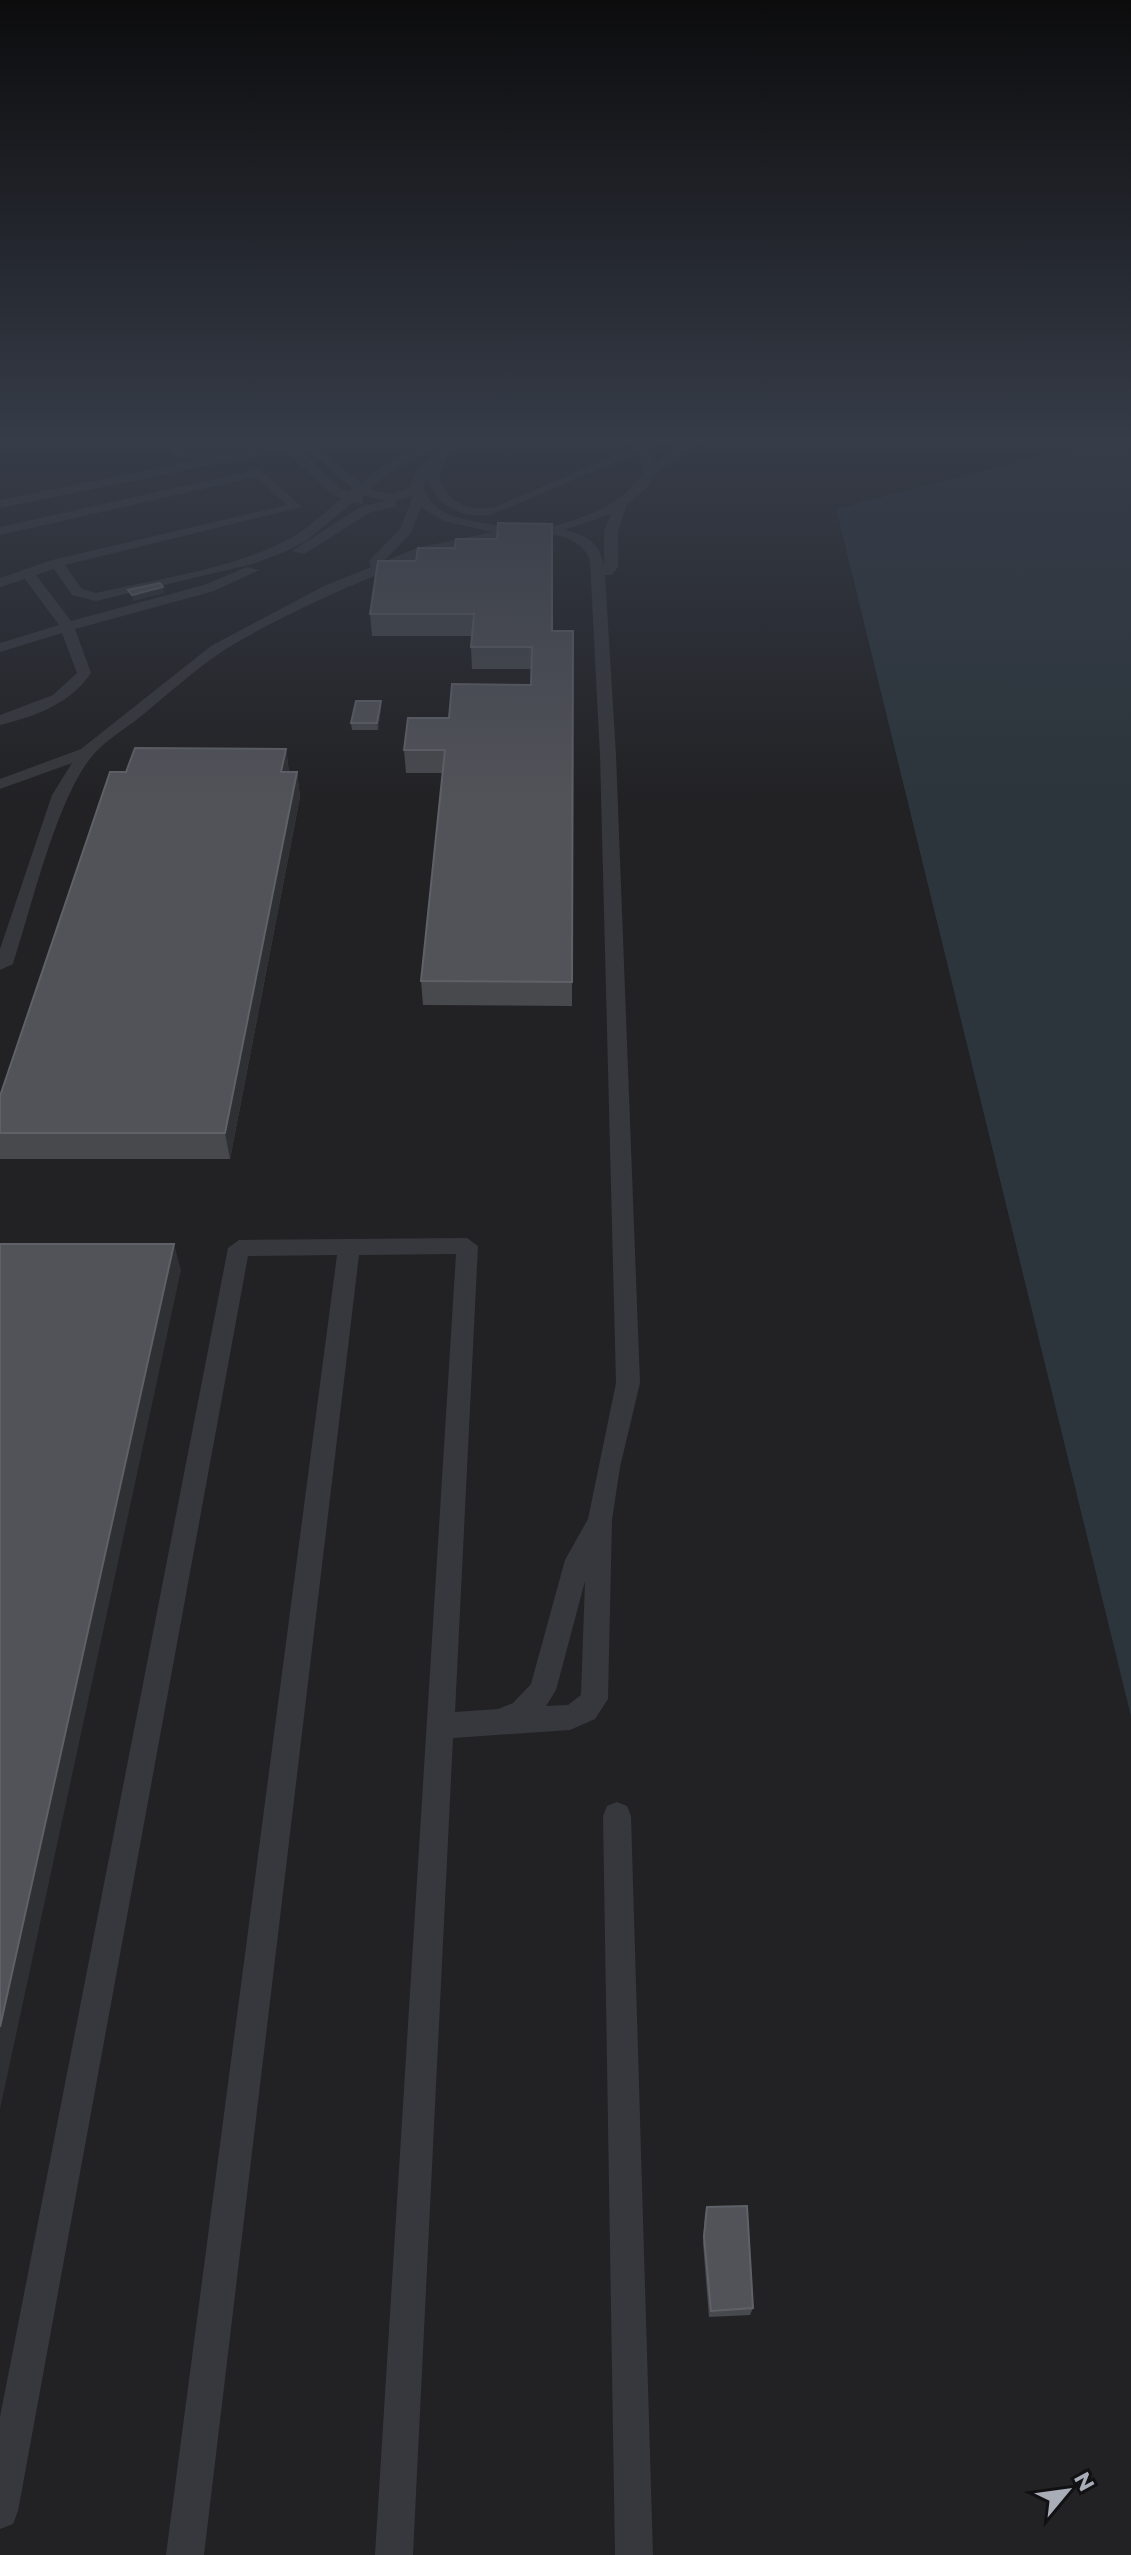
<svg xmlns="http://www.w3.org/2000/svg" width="1131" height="2555" font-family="Montserrat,sans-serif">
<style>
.built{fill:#222225}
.water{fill:#2c353c}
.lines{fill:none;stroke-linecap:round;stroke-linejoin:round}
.minor{fill:#37383d;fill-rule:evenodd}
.wall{fill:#47494d}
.shaded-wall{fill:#2f3033}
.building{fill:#525359;stroke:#5f6168;stroke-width:2}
</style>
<rect width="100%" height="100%" fill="#161618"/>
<!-- built -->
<path class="built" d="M0,442H1094L836,510L1131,1717V2555H0Z"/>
<!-- water -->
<path class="water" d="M1094,442H1131V1717L836,509Z"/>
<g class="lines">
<!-- minor -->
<path class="minor" d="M171,442H183L184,450H208L214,454L208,458L176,457L169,447Z
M286,442L315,445L361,483C392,457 420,442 462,442L447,456L439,478C449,504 470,513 497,506L634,447L630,442H668L649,450L655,463L686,442H700L654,474L646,489L627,504L618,531V567L612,575H605L616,755L640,1383L620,1467L612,1520L608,1699L595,1719L570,1730L453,1738L413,2555H375L456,1254L359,1255L204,2555H166L337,1255L248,1256L18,2511L13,2524L0,2529V2417L228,1248L239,1240L467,1238L478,1246L455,1712L498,1709L513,1703L531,1684L565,1560L588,1519L616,1383L600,755L590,561C560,474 269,619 220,653C192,672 166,696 140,717C125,729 105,741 93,755C57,797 31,909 13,964L0,970V949L52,795L72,763L0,789V779L81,749L211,646L324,586L371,567L369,561L400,529L413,496L395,501L396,507L371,512L304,554L292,551L362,506L387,501L362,495L363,504L352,503L306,541L282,553L253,564L96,601L72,595L54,569L36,575L71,621L204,585L247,567L259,570L214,591L75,629L91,673C70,704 36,716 0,725V715L53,695L77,673L62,633L0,652V643L59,625L25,579L0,587V578L52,560L287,505L256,477L0,535V527L259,469L302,507L65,565L82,589L96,593C161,578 234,569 293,537C310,527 326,511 342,498L333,495L284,450L0,508V500ZM300,449L320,459L353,489L349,492L341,489ZM441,449L420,467L408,489L391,494L369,489C392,470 411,457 441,449ZM639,453L643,472C624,505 580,520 546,528C532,531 516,527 501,531V526C471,520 432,520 423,485L430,471L427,478C438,507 460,518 490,515ZM421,507L443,521L492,532L417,548L383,562L411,533ZM611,514L604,531V567C601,543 586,535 564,530ZM585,1581L581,1695L568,1705L546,1706L556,1690Z
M617,1802L627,1806L631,1816L653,2555H615L603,1816L607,1806Z"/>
</g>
<!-- wall -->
<path class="wall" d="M378,561L552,631H573L572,1006L423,1005L421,981L443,773H406L404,750L449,718L531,685L532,669H472L471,647L472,636H372L370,614Z
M381,708L378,730H352L351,723Z
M286,749L289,772H297L300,797L230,1159H0V1096L126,772Z
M707,2207L753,2308L750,2315L709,2317L703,2243L705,2214Z"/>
<!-- shaded-wall -->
<path class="shaded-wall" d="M163,587L164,593L133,601L132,595Z
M381,701V708L378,730L377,723Z
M286,749L289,774L281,772Z
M297,772L300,797L230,1159L225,1133Z
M174,1244L181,1270L0,2109V2027Z"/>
<!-- building -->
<path class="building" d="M498,523L552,524V631H573L572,982L421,981L445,750H404L408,718H449L452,684L531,685L532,647H471L474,614H370L378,561H416L418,548H455L456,539H497Z
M160,583L163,587L132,595L128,590Z
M356,701H381L377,723H351Z
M135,748L286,749L281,772H297L225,1133H0V1096L110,772H126Z
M0,1244H174L0,2027Z
M747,2206L753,2308L711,2311L704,2236L707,2207Z"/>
<!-- sky -->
<linearGradient id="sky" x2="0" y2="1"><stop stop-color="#0c0c0d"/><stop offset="0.55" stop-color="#363c48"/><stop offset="1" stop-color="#363c48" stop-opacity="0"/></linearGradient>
<rect width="1131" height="800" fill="url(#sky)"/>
<!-- north arrow -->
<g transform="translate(1067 2491) rotate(61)" stroke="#111113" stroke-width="6" paint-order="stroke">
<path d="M0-6L14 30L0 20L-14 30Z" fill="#a8adb8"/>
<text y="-12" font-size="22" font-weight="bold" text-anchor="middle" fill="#a8adb8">N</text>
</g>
</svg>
